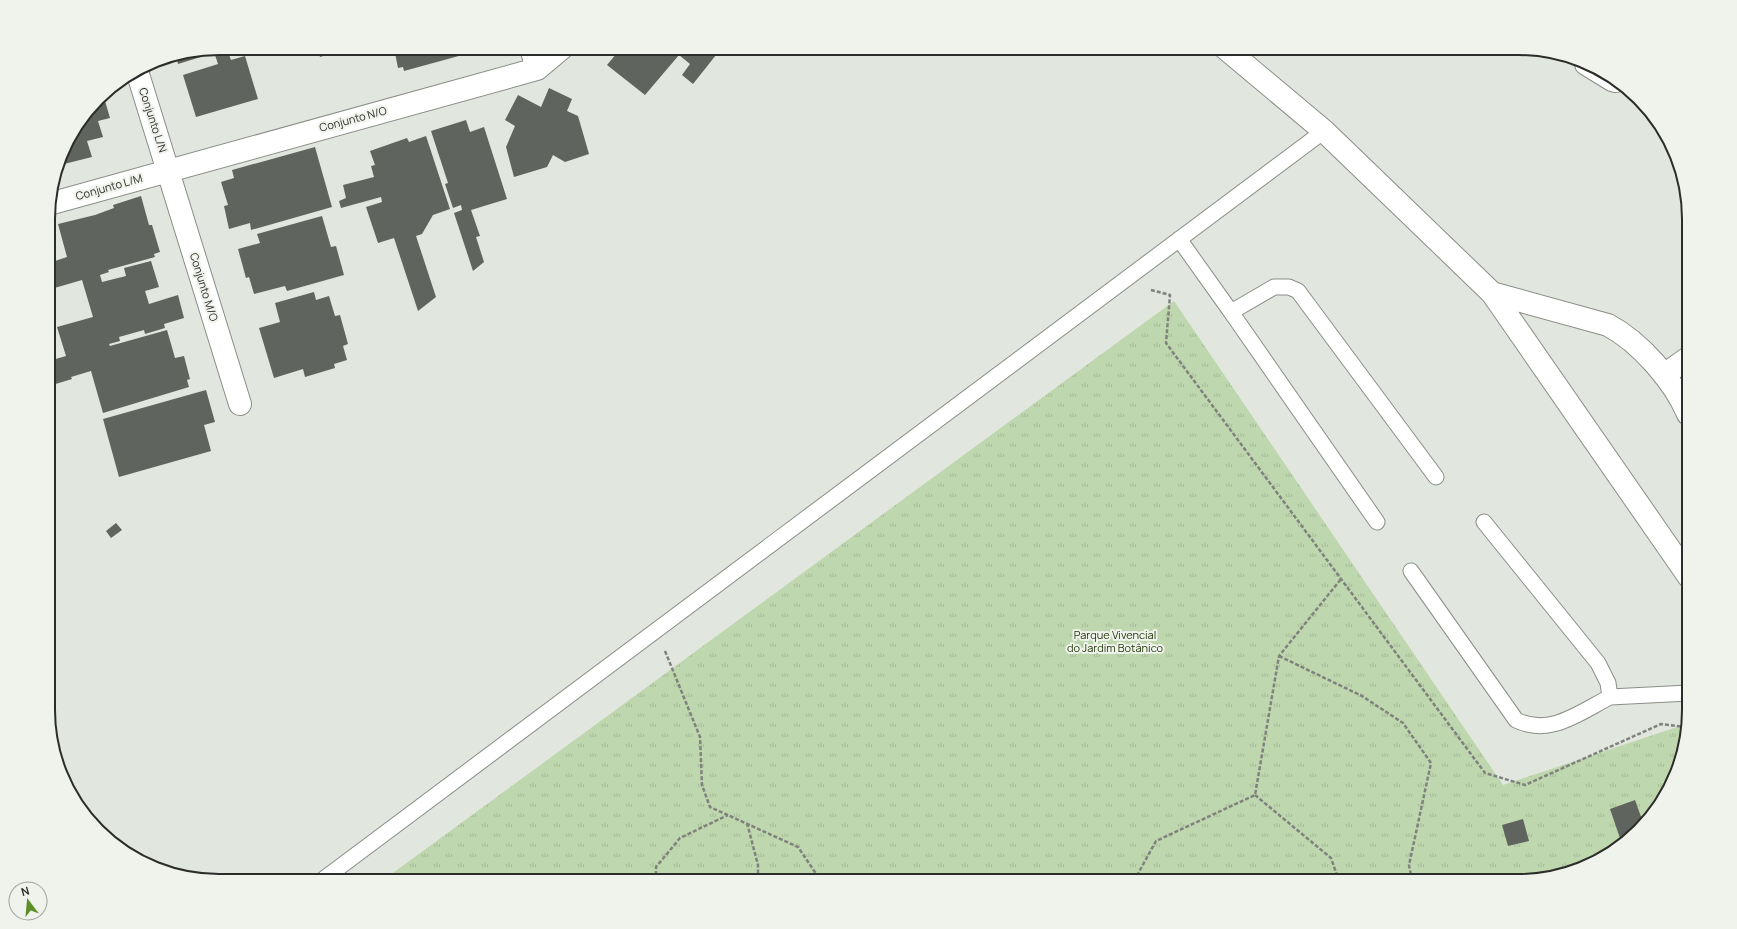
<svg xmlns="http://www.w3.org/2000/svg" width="1737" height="929" font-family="Manrope,sans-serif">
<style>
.park{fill:url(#park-tufts)}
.building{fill:#60645e}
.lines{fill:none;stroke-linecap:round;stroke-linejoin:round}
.service-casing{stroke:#8a8e87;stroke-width:17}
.minor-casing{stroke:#8a8e87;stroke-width:24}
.path{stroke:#7f827d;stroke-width:2.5;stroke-dasharray:4 2;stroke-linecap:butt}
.service{stroke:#fff;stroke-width:15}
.minor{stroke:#fff;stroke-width:22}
.labels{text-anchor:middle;stroke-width:4;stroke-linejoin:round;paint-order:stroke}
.street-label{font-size:11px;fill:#2c2d2a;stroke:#eff3eb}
.park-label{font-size:11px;fill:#1e3506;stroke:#eff3eb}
.rim{fill:none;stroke:#2c2d2a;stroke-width:2}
</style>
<defs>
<pattern id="park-tufts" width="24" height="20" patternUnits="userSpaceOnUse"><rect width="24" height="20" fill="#bfd7ae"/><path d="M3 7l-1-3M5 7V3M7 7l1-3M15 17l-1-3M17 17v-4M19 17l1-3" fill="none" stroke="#a4b996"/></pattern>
</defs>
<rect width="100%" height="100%" fill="#e1e6de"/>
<!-- park -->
<path class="park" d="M1174,301L1503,785L1686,724L1671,786L1646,823L1613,852L1573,872L1529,881H382Z"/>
<!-- building -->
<path class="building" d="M219,48H230L178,64L176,56Z
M317,48H334L336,52L320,57Z
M394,48H476L477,51L404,71L403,67L398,68Z
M621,48H717L720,50L693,84L682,75L690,64L679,55L645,95L607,65Z
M228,52L231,60L245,56L258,99L196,117L183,75L218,64L215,55Z
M549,88L572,99L567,111L578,116L589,154L565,162L553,155L547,167L514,177L506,147L515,126L505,120L518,95L541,107Z
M103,94L110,118L98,121L103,137L87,141L92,157L60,165L66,143Z
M466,120L470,132L484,127L507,199L471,210L480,236L476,237L484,262L473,271L454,213L462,210L461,205L453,208L445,184L448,183L431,131Z
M426,136L450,209L433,215L422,234L416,236L436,297L418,311L394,238L378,243L366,207L382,202L381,197L341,208L339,201L346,198L343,185L374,177L371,166L375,165L370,151L407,138L409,142Z
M315,147L332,207L251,230L250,223L229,229L224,206L228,205L221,182L234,178L232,170Z
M141,196L149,225H152L160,252L154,254L155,257L108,270L109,272L100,275L102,282L126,276L124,268L151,261L159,287L145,291L149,304L178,295L184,318L164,324L165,328L145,334L144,330L119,337L120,341L109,344L110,346L167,330L175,358L184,356L190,379L187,380L189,387L103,413L91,371L71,377L72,379L49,386V361L66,356L57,327L93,317L82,280L51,289L49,279V263L67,257L58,224L95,215L114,208L113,205Z
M322,216L331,247L336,246L344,275L287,291L285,286L254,294L249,277L246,278L238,249L260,243L257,234Z
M314,292L316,300L329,296L335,316L340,315L348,344L343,346L347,360L334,364L335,368L305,377L303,369L274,378L259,328L280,322L275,303Z
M206,390L215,422L204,425L211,451L119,477L103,419Z
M116,523L122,530L111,538L106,531Z
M1635,800L1644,825L1622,844L1610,809Z
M1523,819L1529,841L1508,846L1502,825Z"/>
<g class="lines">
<!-- service casing -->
<g class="service-casing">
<path id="service" d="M1179,239L1231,312
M1377,522L1231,312L1274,287H1289L1298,291L1436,477
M1411,571L1516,720C1550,737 1580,712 1610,697L1608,683L1598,663L1484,522
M1610,697L1689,693
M321,881L1324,131"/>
</g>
<!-- minor casing -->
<g class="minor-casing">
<path id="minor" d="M531,48L537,69
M1225,48L1324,131L1492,293L1689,577
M1586,64L1612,80L1616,81
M137,71L240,404
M49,204L537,69L562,48
M1492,293L1608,325C1640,342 1674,381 1688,414
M1664,375L1688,358"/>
</g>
<!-- path -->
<path class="path" d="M1151,290L1170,295L1166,343L1485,773L1525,785L1661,724L1685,727
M665,651L700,737L702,785L710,807L798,847L821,881
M1279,656L1362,696L1403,723L1431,763L1409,865L1412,881
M1255,795L1331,858L1339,881
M747,823L758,865V881
M656,881V867L680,838L728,815
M1134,881L1156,841L1255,795L1279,656L1341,579"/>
<!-- service -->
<use href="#service" class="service"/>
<!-- minor -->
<use href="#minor" class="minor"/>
</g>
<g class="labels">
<!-- street labels -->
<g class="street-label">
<text transform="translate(353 119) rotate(-15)" y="4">Conjunto N/O</text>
<text transform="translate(153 120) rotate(72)" y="4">Conjunto L/N</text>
<text transform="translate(109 187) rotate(-16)" y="4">Conjunto L/M</text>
<text transform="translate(204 287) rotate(73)" y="4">Conjunto M/O</text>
</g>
<!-- park labels -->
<g class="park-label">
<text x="1115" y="639">Parque Vivencial<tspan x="1115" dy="13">do Jardim Botânico</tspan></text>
</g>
</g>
<!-- crop -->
<path d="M0 0H1737V929H0ZM219 55H1518A164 164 0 0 1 1682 219V710A164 164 0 0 1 1518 874H219A164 164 0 0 1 55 710V219A164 164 0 0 1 219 55Z" fill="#eff3eb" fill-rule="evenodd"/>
<path class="rim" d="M219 55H1518A164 164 0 0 1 1682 219V710A164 164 0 0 1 1518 874H219A164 164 0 0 1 55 710V219A164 164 0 0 1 219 55Z"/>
<!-- north arrow -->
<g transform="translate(28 901) rotate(344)"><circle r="19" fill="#eff3eb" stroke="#a1a49e"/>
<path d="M0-3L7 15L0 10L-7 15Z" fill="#5c8f27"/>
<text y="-6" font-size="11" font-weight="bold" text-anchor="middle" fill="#2c2d2a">N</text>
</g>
</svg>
